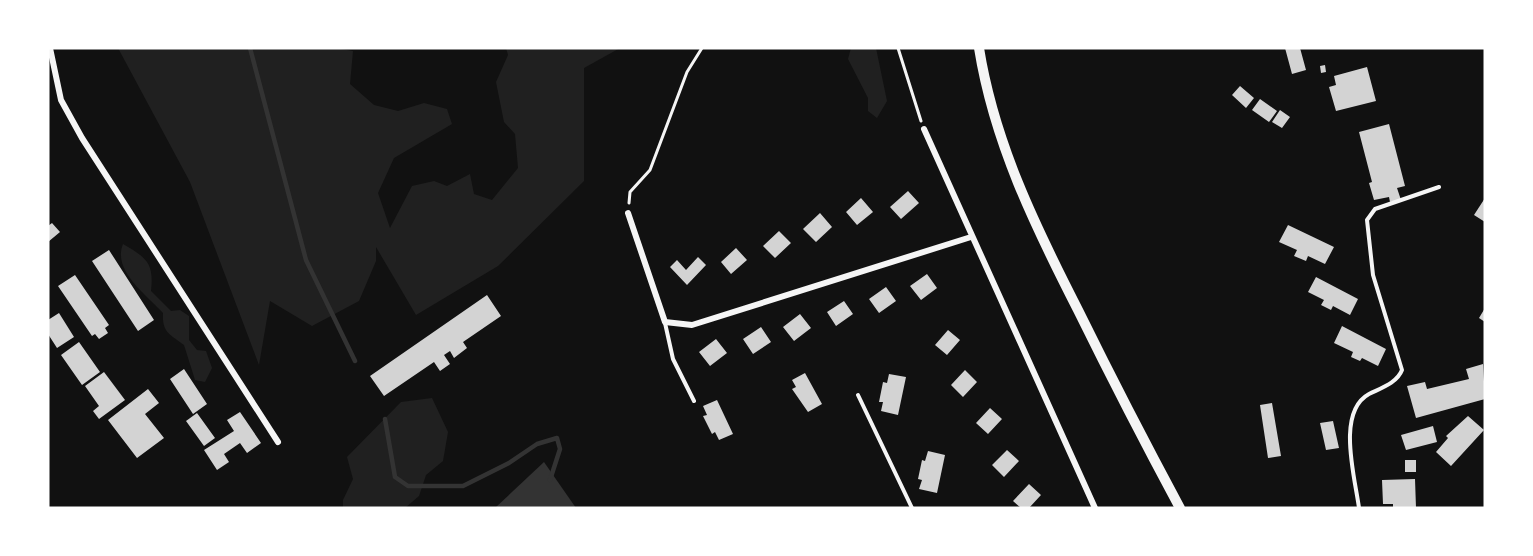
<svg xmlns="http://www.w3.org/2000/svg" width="1533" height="556" font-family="Cabin,sans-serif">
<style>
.green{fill:#202020}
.water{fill:#333}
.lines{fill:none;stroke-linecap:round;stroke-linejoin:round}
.stream{stroke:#333;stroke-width:4.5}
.building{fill:#d3d3d3}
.path{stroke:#f5f5f5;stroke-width:3}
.service{stroke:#f5f5f5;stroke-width:4}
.minor{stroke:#f5f5f5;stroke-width:6}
.primary{stroke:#f5f5f5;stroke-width:10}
</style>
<rect width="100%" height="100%" fill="#111"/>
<!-- green -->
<path class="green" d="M118,48H336L353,51L350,84L374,105L398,111L424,103L447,109L452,124L394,158L378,193L390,228L412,186L434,181L447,186L470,174L474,194L492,200L518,168L515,134L504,122L496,82L508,55L506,48H620L584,68V181L498,266L416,315L376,247V261L359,301L312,326L270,301L259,365L190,182Z
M851,48H876L887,101L877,118L868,111V98L848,59Z
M123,244C147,258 154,263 151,291L171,311L180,310L189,316V340L197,350L206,351L212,368L205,382L195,380L184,345C170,334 162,333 163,313C147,295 112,271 123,244Z
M432,398L448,432L443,461L426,475L419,496L405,508H343V500L353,479L347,457L401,402Z"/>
<!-- water -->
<path class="water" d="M544,462L576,508H495Z"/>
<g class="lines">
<!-- stream -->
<path class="stream" d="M250,48L306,260L355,361
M385,419L395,477L408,486H463L509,463L537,444L557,438L560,449L550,480"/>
</g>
<!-- building -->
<path class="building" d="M1285,48H1300L1306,70L1292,74Z
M1325,65L1326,72L1321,73L1320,66Z
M1367,67L1376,101L1336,111L1329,87L1336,85L1334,76Z
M1240,86L1254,98L1246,108L1232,95Z
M1260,99L1277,111L1269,122L1252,110Z
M1280,110L1290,117L1282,128L1272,122Z
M1389,124L1405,186L1397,188L1401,200L1390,202L1389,197L1374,200L1369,183L1372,182L1359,132Z
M908,191L919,203L901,219L890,207Z
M861,198L873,212L857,225L846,212Z
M1485,198V222L1474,215Z
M820,213L832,227L816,242L803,229Z
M52,223L60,232L48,242V226Z
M1288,225L1334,247L1325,264L1308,256L1306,261L1294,256L1297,250L1279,242Z
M779,231L791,243L775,258L763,246Z
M736,248L747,260L731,274L721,262Z
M109,250L154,320L138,331L92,261Z
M698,257L706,265L687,285L670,267L677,260L686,270Z
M927,274L937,288L921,300L910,286Z
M75,275L109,325L105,328L108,333L99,339L95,334L92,336L58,286Z
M1316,277L1358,299L1350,315L1333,306L1331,310L1321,305L1324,300L1308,292Z
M886,287L896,301L879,313L869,299Z
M487,295L501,316L463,342L467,348L454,358L450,351L444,355L450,364L440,371L434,362L384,396L370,376Z
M844,301L853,314L836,326L827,312Z
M1485,308V322L1479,318Z
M59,313L74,337L57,348L48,334V320Z
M800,314L811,328L794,341L783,327Z
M1342,326L1386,349L1378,366L1362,358L1360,361L1351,357L1353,352L1334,343Z
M761,327L771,342L753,354L743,339Z
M948,330L960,340L947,355L935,345Z
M716,339L727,353L710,366L699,352Z
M79,342L100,372L82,385L61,355Z
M1483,364L1485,399L1416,418L1407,386L1425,382L1427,389L1469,379L1466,369Z
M184,369L207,404L193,414L170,379Z
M965,370L977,382L963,397L951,385Z
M104,372L125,400L99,419L93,411L99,406L85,386Z
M805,373L822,404L808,412L792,389L796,387L792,380Z
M889,374L906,377L898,415L881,411L883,402H879L883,382L887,383Z
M148,389L159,403L145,414L164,438L137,458L108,420Z
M717,400L733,434L719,440L715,432L712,434L703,416L707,415L703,406Z
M1272,403L1281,456L1268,458L1260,405Z
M990,408L1002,419L988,434L976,423Z
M240,412L261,443L247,453L240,443L224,454L229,462L217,470L204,450L234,431L227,420Z
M197,413L215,438L204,446L186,421Z
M1468,416L1484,430L1451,466L1436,452L1448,438L1446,436Z
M1333,421L1339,448L1326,450L1320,423Z
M1433,426L1437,442L1406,450L1401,435Z
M1007,450L1019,461L1004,477L992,465Z
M928,451L945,455L937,493L919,489L922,480L918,479L922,460L925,461Z
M1405,460H1416V472H1405Z
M1415,479L1416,508H1393V504H1383L1382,480Z
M1029,484L1041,495L1029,508H1021L1013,501Z"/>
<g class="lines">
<!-- path -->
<path class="path" d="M898,48L921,121
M629,203L630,192L650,170L687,72L702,48"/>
<!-- service -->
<path class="service" d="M665,323L673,359L694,401
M858,395L912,508
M1359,508C1355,477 1336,412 1369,394C1381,388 1397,383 1402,370L1373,275L1367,220L1375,209L1439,187"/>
<!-- minor -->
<path class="minor" d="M50,48L61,100L82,138L278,442
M924,129L1095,508
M628,213L665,322L692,325L971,237"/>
<!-- primary -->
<path class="primary" d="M979,48C994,142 1035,226 1078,310C1111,377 1145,443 1180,508"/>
</g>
<!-- border -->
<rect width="1533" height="556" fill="none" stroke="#ffffff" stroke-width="99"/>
</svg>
